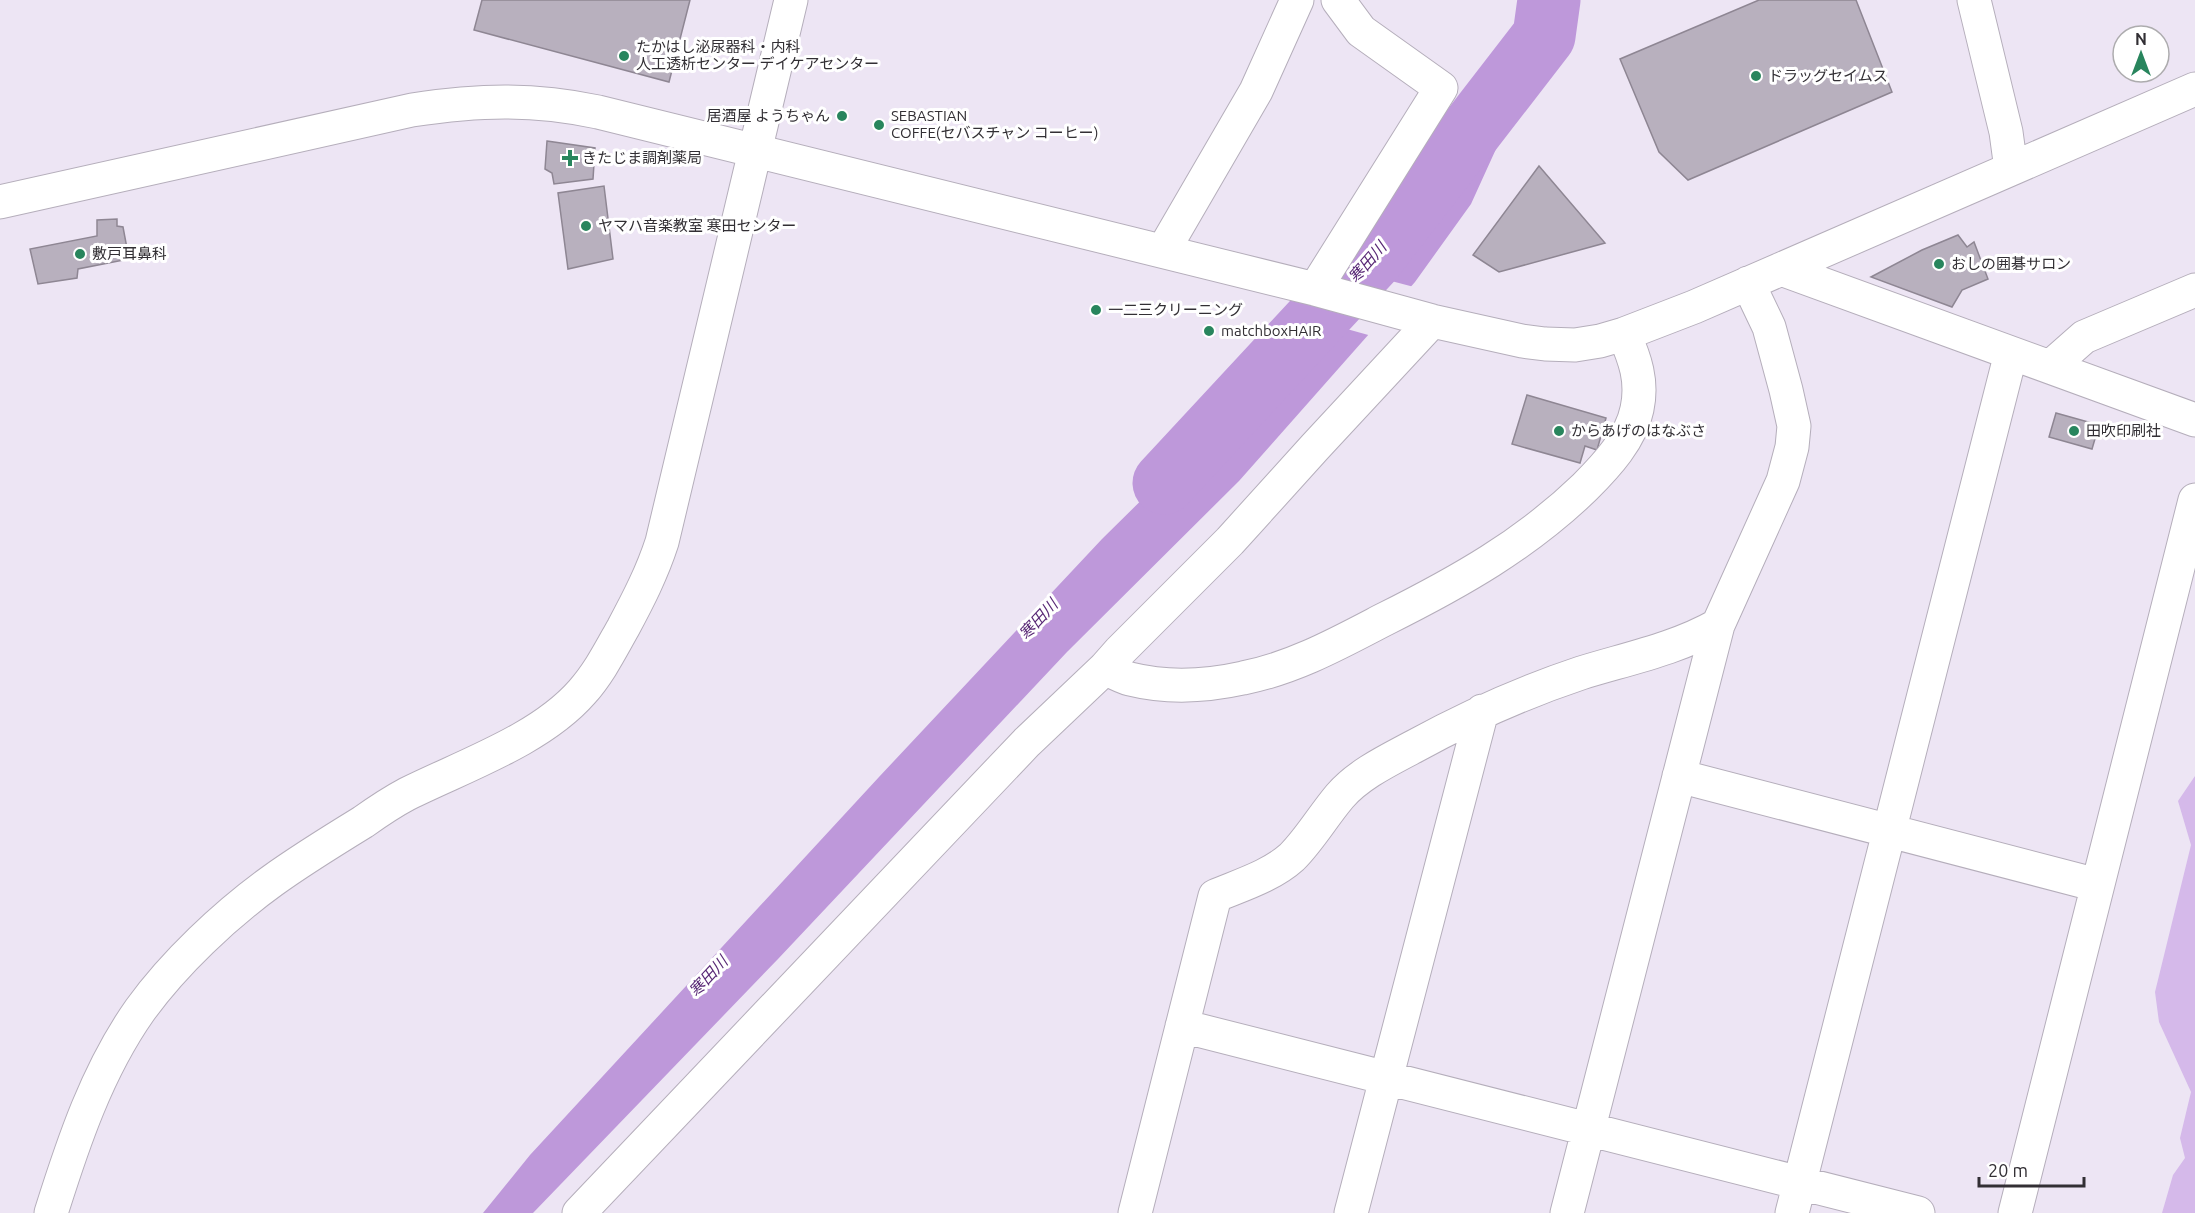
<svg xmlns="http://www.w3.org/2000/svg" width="2195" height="1213" font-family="Ubuntu,'Noto Sans JP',sans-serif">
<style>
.green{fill:#d5b9ea}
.water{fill:#be98da}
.pier{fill:#ede5f4}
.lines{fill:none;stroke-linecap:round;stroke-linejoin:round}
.river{stroke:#be98da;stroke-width:63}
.building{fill:#b8b0be;stroke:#8e8693;stroke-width:1.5}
.minor-casing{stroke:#b5aebb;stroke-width:35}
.minor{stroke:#fff;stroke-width:33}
.poi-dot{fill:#28855d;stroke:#fff;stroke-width:2}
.labels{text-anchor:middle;stroke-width:6;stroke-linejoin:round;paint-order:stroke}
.poi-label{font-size:15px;fill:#322f34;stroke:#fff;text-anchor:start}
.water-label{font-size:16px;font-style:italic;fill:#592976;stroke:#fff}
</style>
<rect width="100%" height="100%" fill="#ede5f4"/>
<!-- green -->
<path class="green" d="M2195,776V1213H2162L2173,1175L2185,1158L2180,1138L2191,1092L2159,1022L2155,992L2191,845L2178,801Z"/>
<!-- water -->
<path class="water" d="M1544,0H1557L1547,63L1539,84L1501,138L1471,204L1415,282L1239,481L1067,652L778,959L533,1213H483L530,1155L879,777L1102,539L1317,327L1410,222L1428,216L1460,182L1492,127L1525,76Z"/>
<!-- pier -->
<path class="pier" d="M1361,273L1414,287L1372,336L1318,321Z"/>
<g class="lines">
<!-- river -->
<path class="river" d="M1164,483L1371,260L1544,36L1549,0"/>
</g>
<!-- building -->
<path class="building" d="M482,0H690L669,82L474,30Z
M1759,0H1856L1892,92L1688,180L1659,152L1620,59Z
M547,141L595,148L593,179L554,184L552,173L545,169Z
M1539,166L1605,243L1499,272L1473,255Z
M604,186L613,259L568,269L558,193Z
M117,219V226L123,227L129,259L78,269L77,278L38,284L30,249L97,236V220Z
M1958,235L1967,247L1974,242L1988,279L1962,290L1952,307L1871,277L1922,250Z
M1527,395L1606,418L1597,450L1585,446L1580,463L1512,444Z
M2056,413L2099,425L2092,449L2049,437Z"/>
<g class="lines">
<!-- minor casing -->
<g class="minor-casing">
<path id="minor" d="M1974,0L2006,132L2011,169
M0,202L412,110C478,100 532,98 598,112L1315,289L1432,321L1522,341L1545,344L1575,345L1600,341L1624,334L1694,307L2195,89
M1163,251L1256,91L1297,0
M1781,269L2195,420
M1315,289L1441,88L1361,31L1338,0
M2050,367L2084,337L2195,290
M1105,668C1113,672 1122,677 1130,679C1166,688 1207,686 1243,678C1294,668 1339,643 1385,619C1459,582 1525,545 1585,487C1607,465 1631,439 1637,409C1643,381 1635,359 1624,334
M1679,776L2097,885
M1182,1026L1918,1213
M51,1213C73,1143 97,1071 140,1010C174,963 225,915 272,881C301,860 332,841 363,822C377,812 392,802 407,794C463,766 540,740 582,692C599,673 610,651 623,628C638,600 652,573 662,542L791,0
M579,1213L1027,742L1105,668L1120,651L1230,541L1315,447L1432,321
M1135,1213L1215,896C1241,885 1271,876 1292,857C1310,839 1323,816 1340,796C1359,774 1389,760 1415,746C1468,717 1524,692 1581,673C1626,659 1676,649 1718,625
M1351,1213L1482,711
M1567,1213L1718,625L1783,481L1792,447L1794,426L1786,390L1769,327L1748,283
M1792,1213L2011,353
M2015,1213L2195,500"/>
</g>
<!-- minor -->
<use href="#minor" class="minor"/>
</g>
<!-- markers -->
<g class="poi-dot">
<circle cx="624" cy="56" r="6"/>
<circle cx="1756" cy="76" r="6"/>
<circle cx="842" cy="116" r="6"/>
<circle cx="879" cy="125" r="6"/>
<path d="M567 149h6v6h6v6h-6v6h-6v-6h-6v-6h6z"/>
<circle cx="586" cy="226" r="6"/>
<circle cx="80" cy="254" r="6"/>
<circle cx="1939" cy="264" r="6"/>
<circle cx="1096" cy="310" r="6"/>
<circle cx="1209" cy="331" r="6"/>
<circle cx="1559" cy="431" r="6"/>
<circle cx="2074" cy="431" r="6"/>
</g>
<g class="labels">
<!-- poi labels -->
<g class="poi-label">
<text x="636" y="52">たかはし泌尿器科・内科<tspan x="636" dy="17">人工透析センター デイケアセンター</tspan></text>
<text x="1768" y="81">ドラッグセイムス</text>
<text x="830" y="121" text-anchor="end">居酒屋 ようちゃん</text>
<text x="891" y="121">SEBASTIAN<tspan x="891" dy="17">COFFE(セバスチャン コーヒー)</tspan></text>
<text x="582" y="163">きたじま調剤薬局</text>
<text x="598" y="231">ヤマハ音楽教室 寒田センター</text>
<text x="92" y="259">敷戸耳鼻科</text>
<text x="1951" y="269">おしの囲碁サロン</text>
<text x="1108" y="315">一二三クリーニング</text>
<text x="1221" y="336">matchboxHAIR</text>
<text x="1571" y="436">からあげのはなぶさ</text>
<text x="2086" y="436">田吹印刷社</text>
</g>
<!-- water labels -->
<g class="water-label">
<text transform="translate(1367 262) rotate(-49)" y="6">寒田川</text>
<text transform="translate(1038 619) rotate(-47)" y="6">寒田川</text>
<text transform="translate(708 976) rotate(-47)" y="6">寒田川</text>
</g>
</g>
<!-- north arrow -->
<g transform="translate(2141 54)"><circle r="28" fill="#ffffff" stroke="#adacae" stroke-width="1.5"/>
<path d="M0-4.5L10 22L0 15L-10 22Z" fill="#28855d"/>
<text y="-9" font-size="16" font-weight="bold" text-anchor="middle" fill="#322f34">N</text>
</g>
<!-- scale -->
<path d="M1979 1177v9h105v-9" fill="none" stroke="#322f34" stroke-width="3"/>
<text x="1988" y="1177" font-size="18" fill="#322f34" stroke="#ffffff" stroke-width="4.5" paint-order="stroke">20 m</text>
</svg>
